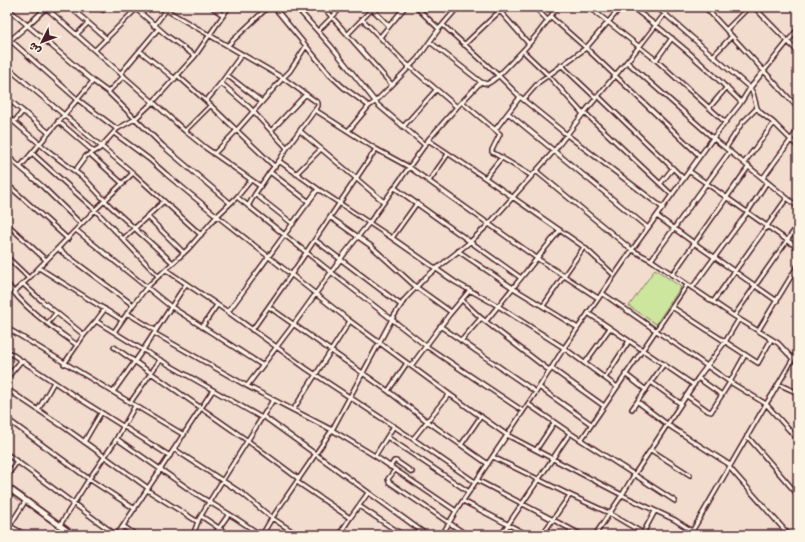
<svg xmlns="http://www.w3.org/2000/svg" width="805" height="542" font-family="Caveat,'Playpen Sans Arabic',sans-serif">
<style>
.green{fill:#cce69d;stroke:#8b8264}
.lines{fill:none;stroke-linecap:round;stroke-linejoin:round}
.street-casing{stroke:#4a1f2b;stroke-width:6}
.secondary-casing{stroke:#4a1f2b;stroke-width:8}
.street{stroke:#fcf5e5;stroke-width:3}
.secondary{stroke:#fcf5e5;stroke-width:4.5}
</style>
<rect width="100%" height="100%" fill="#f2dcce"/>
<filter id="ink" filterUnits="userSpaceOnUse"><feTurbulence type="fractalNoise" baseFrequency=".025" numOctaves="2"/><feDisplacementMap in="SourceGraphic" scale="8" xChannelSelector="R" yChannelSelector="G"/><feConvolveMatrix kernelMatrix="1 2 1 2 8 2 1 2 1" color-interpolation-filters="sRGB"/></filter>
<g filter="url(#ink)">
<!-- green -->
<path class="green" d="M655,269L681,287L656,324L629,306Z"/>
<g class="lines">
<!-- street casing -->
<g class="street-casing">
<path id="street" d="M45,7L153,102L185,131L206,148L260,186
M70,7L107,39
M100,7L103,10
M134,7L166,35L195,56
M161,7L283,78L318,103V106L315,110L376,149L409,167L538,259L598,298
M212,7L223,15
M274,7L330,75L343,87L369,106
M296,7L331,46L378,105L425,145
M323,7L392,85
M370,7L389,26
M416,7L439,29
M535,7L548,21
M589,7L656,60L725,122
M632,7C671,36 707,67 741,102
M656,7L665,14L750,88L753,93L757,108L761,113L774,123L798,147
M705,7L798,108
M754,7L798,52
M7,8L93,81L108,92L163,146L230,203
M500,11L529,44
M551,17L586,48L700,156
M362,19L403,61L457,107
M443,25L499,76L520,97L567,135L663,208
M154,26L166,10
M726,30L749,7
M318,31L342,7
M77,34L88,23
M348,34L372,9
M380,37L405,7
M10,40L77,99L117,129
M430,42L481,82L487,84C497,79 503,71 511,63C528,46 544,28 557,7
M7,43L28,25L46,8
M228,45L268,7
M464,45L504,7
M95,50L136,9
M140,51L175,79
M523,51L548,75L583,114
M242,54L221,83L249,107L287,148L315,110
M713,56L732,36
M656,60L672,38
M627,62L713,138L798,207
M561,65L596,98
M7,67L133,173L201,235
M121,73L158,29
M227,75L262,102
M178,76L206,101L275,167
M108,92L124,76
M598,96L684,179
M7,98L49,133
M524,99L539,82L586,48L621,7
M206,101L221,83
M462,102L500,134L492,150V152L532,176
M709,108L727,87
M508,113L648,228
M585,113L672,195
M7,116L47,150L85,179L110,206L173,263
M58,121L94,152
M14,122L23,111
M403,127L436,90
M495,130L520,97
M185,131L211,105
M271,131L306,94
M300,131L384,202
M348,131L369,106L375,102L392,85L418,58L439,29L458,7
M114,133L149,159L166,174L217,216L269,257L350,321L449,394L507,435L622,495L675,520L692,531
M428,140L485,178L584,247L543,306
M287,148L279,161L270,172L255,194L293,224
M726,148L742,123L757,108
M32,153L95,210L123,239L158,276
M90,154L123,184
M214,154L237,130L283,78L290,71L306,46
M7,156L42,186L81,224
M279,161L318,189L392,238L455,282L498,306L564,348L617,387
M744,163L774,123
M7,165L12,160
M20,167L93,81
M75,171L86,156L99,149L117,129L135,119L153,102L195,56L229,7
M536,171L632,250L651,260L734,316L778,343L793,359
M689,171L798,248
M270,172L309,202
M296,174L321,149
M485,178L502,157
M763,178L798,130
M429,181L448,154
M661,183L673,168
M7,184L68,239
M395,188L521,278
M237,197L331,272L426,346L523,411
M248,206L255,194
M147,216L184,253
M657,216L694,243L777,301
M330,217L371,246L416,287L451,312
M7,224L46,260
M76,230L170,306L262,365
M392,238L417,203
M123,239L164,201
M315,240L401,305
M584,247L614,275
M58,249L133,305
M458,251L513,288L578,328
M7,257L29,278
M651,260L730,151
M39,268L122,320
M166,270L228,312L307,369L413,439L475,482
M672,275L749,166
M7,283C24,309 52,327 77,345
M23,284L42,301L84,335
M692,288L747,213L767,182
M14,292L29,278L95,210L133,173
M602,293L730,382L766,404L798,440
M462,300L481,318L550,371
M713,302L787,198
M269,307L388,391L427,421L488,464
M672,307L758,363L771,340L769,339
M228,312L318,189
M127,313L155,330
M588,313L694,385
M734,316L798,225
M96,321L143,350L262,418
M486,321L560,230
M48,323L56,313
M440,326L536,392
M202,327L217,305
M7,328L184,435
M252,330L291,275L376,149
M758,331L798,265
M114,332L133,305L147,287L188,249L217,216L237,197L251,180
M154,333L247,386L332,430L375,456L456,511
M461,341L481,318
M114,347L248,441L299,479
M7,351L72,394L170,456
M585,363L610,328
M64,364L84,335L96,321L105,309
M411,366L449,315L470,290
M551,368L604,406
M625,374L646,390
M7,378L21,361
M605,378L629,341
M698,378L722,395
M651,382L681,404
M778,384L798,393
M247,386L294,324L345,253L369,223L425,145L428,140L457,107L481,82
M539,387L591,424
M7,389L68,430L148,488
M388,391L407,363
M113,392L143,350L186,284
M687,396L708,411L711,412L730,382L745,355
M638,402L668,425L730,465
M130,403L160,360
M528,404L570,433L675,501
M632,409L664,364
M38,410L54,382
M293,410L350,321
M263,416L427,535
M7,419L89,479L135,509
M747,436L798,495
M387,437L469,492
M117,439L193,492L237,519L261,535
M413,439L449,394
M581,440L672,307L687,285
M84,442L101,413
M461,445L481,416
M174,449L243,494L272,518L298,535
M536,450L554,423
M651,450L690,475
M7,454L116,535
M375,456L394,426
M493,457L570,495L609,513L643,533
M390,467L394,461H396L412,472
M729,467L789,535
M395,470L388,479L389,482L467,535
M7,476L17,462
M477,480L582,535
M297,482L350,518
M147,490L198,522
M463,501L528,535
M359,506L403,535
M201,516L229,535
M60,525L89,479L114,443L135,406
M10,526L26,535
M123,526L136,535
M7,530L26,500
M343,530L350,535
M117,535L213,390
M193,535L199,519L209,502L273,400
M214,535L229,514
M262,535L272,518L332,430L392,319L405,299L426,277L470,242L489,224L554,151L583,114L639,47L670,7
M339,535L350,518L368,493
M442,535L456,511L536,392L564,348L632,250L713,138L740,104L750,88L798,29
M501,535L570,433
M542,535L570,495
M595,535L622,495L634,475L698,378L725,342L739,319
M642,535L655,511
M690,535L766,404L772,395L798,350"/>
</g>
<!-- secondary casing -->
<g class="secondary-casing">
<path id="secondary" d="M7,487L73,535"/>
</g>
<!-- street -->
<use href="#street" class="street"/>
<!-- secondary -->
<use href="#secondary" class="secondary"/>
</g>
</g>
<!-- margin -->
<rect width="805" height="542" fill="none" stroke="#fcf5e5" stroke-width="24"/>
<rect x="12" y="12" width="781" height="518" fill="none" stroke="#4a1f2b" stroke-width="1.5" filter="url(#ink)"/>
<!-- north arrow -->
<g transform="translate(42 42) rotate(228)" stroke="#fcf5e5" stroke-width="3" paint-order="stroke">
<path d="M0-3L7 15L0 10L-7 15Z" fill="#4a1f2b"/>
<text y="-6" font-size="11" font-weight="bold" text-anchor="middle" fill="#4a1f2b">ش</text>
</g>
</svg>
